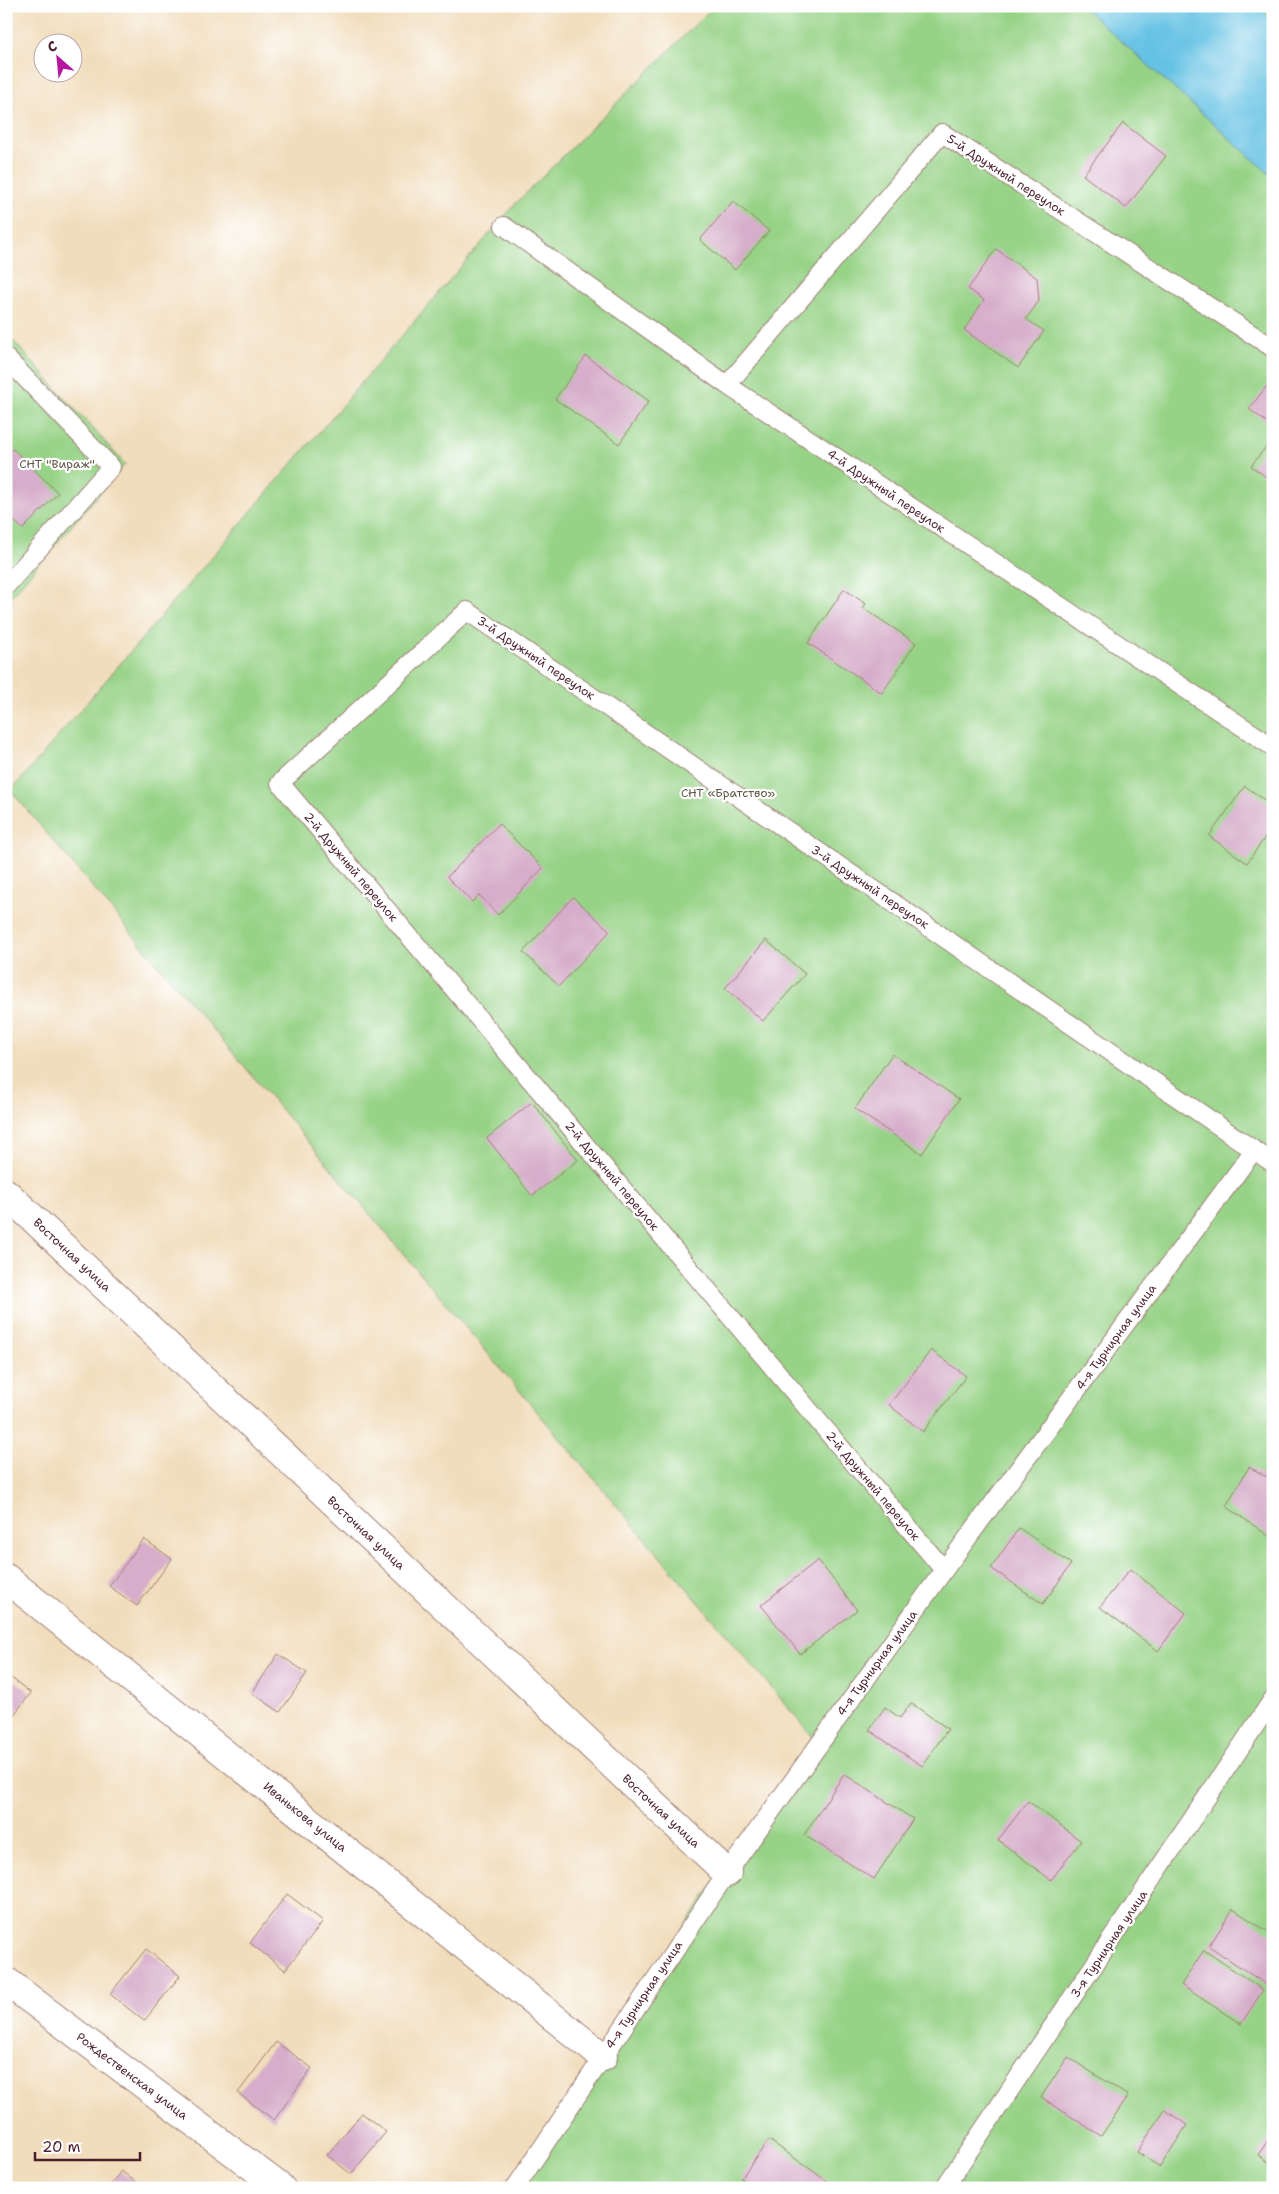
<svg xmlns="http://www.w3.org/2000/svg" width="1279" height="2194" font-family="'Shantell Sans',sans-serif">
<style>
.green{fill:#97d387;stroke:#707959}
.water{fill:#66c2e4;stroke:#587088}
.building{fill:#d6adca}
.lines{fill:none;stroke-linecap:round;stroke-linejoin:round}
.service-casing{stroke:#9e7e74;stroke-width:20}
.minor-casing{stroke:#9e7e74;stroke-width:30}
.service{stroke:#fff;stroke-width:18}
.minor{stroke:#fff;stroke-width:28}
.labels{text-anchor:middle;stroke-width:4.5;stroke-linejoin:round;paint-order:stroke}
.street-label{font-size:12px;fill:#4a1f2b;stroke:#fff}
.park-label{font-size:12px;fill:#615547;stroke:#fff}
</style>
<rect width="100%" height="100%" fill="#fff"/>
<filter id="ink" filterUnits="userSpaceOnUse"><feTurbulence type="fractalNoise" baseFrequency=".02" numOctaves="2"/><feDisplacementMap in="SourceGraphic" scale="10" xChannelSelector="R" yChannelSelector="G"/><feConvolveMatrix kernelMatrix="1 2 1 2 8 2 1 2 1" color-interpolation-filters="sRGB"/></filter>
<filter id="wash" filterUnits="userSpaceOnUse"><feTurbulence type="fractalNoise" baseFrequency=".0096" numOctaves="4" result="noise"/><feDisplacementMap in="SourceGraphic" scale="20" xChannelSelector="R" yChannelSelector="G"/><feGaussianBlur stdDeviation="1.12" result="paint"/><feColorMatrix in="noise" values="0 0 0 0 0 0 0 0 0 0 0 0 0 0 0 0 0 1.4 0 .05"/><feComposite in="paint" operator="in"/></filter>
<g filter="url(#wash)">
<rect width="100%" height="100%" fill="#f1ddbc"/>
<!-- green -->
<path class="green" d="M714,6H1273V2188H507L813,1737L11,791L516,203Z
M6,333L125,464L6,602Z"/>
<!-- water -->
<path class="water" d="M1082,6H1258L1273,21V177Z"/>
<g id="blocks">
<!-- building -->
<path class="building" d="M1123,123L1166,156L1126,208L1083,175Z
M733,201L769,231L735,270L700,240Z
M996,249L1037,278L1039,301L1026,319L1044,331L1018,368L964,330L984,300L968,289Z
M586,356L649,401L619,444L555,399Z
M1273,378V427L1249,409Z
M1273,438V482L1251,466Z
M13,449L58,493L23,529L6,514V455Z
M844,589L866,604L863,608L916,643L882,693L808,643Z
M1245,786L1273,806V826L1247,863L1209,836Z
M499,824L543,868L498,915L479,895L472,902L447,877Z
M573,897L610,931L559,986L523,952Z
M766,940L805,974L763,1021L725,988Z
M892,1054L959,1099L922,1154L855,1109Z
M532,1102L578,1160L532,1196L487,1138Z
M931,1350L966,1376L923,1432L889,1405Z
M1249,1467L1273,1480V1539L1226,1506Z
M1019,1528L1071,1564L1043,1604L991,1568Z
M144,1539L172,1559L137,1606L109,1586Z
M818,1560L857,1610L800,1654L761,1605Z
M1130,1569L1186,1613L1158,1651L1100,1607Z
M278,1654L307,1673L280,1712L252,1693Z
M6,1674L31,1693L6,1725Z
M911,1703L948,1729L922,1766L869,1730L885,1707L900,1718Z
M844,1774L913,1819L874,1879L804,1835Z
M1028,1801L1081,1841L1051,1880L998,1840Z
M287,1894L323,1921L285,1970L250,1943Z
M1233,1909L1273,1935V1978L1268,1986L1209,1946Z
M146,1949L180,1976L144,2021L110,1994Z
M1204,1950L1263,1990L1241,2024L1181,1985Z
M276,2042L312,2068L274,2120L238,2093Z
M1068,2057L1128,2096L1101,2136L1041,2097Z
M1165,2110L1187,2125L1160,2167L1137,2152Z
M362,2113L386,2132L351,2174L327,2155Z
M1273,2133V2165L1258,2155Z
M769,2140L834,2186L833,2188H755L741,2178Z
M121,2171L144,2188H108Z"/>
</g>
</g>
<g filter="url(#ink)">
<use href="#blocks" fill-opacity="0" stroke="#9e7e74" stroke-width="1"/>
<g class="lines">
<!-- service casing -->
<g class="service-casing">
<path id="service" d="M504,226L727,385L1273,747
M6,358L111,467L6,586
M727,385L942,133L1273,348
M944,1570L280,783L467,611L1273,1163
M515,2188L727,1873L944,1570L1254,1150
M944,2188L1273,1699"/>
</g>
<!-- minor casing -->
<g class="minor-casing">
<path id="minor" d="M6,1193L727,1873
M6,1578L603,2057
M6,1981L281,2188"/>
</g>
<!-- service -->
<use href="#service" class="service"/>
<!-- minor -->
<use href="#minor" class="minor"/>
</g>
</g>
<g class="labels">
<!-- street labels -->
<g class="street-label">
<text transform="translate(1006 175) rotate(33)" y="4">5-й Дружный переулок</text>
<text transform="translate(886 491) rotate(34)" y="4">4-й Дружный переулок</text>
<text transform="translate(536 658) rotate(34)" y="4">3-й Дружный переулок</text>
<text transform="translate(351 867) rotate(50)" y="4">2-й Дружный переулок</text>
<text transform="translate(870 887) rotate(34)" y="4">3-й Дружный переулок</text>
<text transform="translate(612 1176) rotate(50)" y="4">2-й Дружный переулок</text>
<text transform="translate(72 1255) rotate(43)" y="4">Восточная улица</text>
<text transform="translate(1116 1337) rotate(-54)" y="4">4-я Турнирная улица</text>
<text transform="translate(873 1486) rotate(50)" y="4">2-й Дружный переулок</text>
<text transform="translate(366 1533) rotate(43)" y="4">Восточная улица</text>
<text transform="translate(877 1663) rotate(-54)" y="4">4-я Турнирная улица</text>
<text transform="translate(661 1811) rotate(43)" y="4">Восточная улица</text>
<text transform="translate(305 1817) rotate(39)" y="4">Иванькова улица</text>
<text transform="translate(1109 1944) rotate(-56)" y="4">3-я Турнирная улица</text>
<text transform="translate(644 1995) rotate(-56)" y="4">4-я Турнирная улица</text>
<text transform="translate(132 2076) rotate(37)" y="4">Рождественская улица</text>
</g>
<!-- park labels -->
<g class="park-label">
<text x="57" y="468">СНТ "Вираж"</text>
<text x="728" y="797">СНТ «Братство»</text>
</g>
</g>
<!-- margin -->
<rect width="1279" height="2194" fill="none" stroke="#fff" stroke-width="25"/>
<!-- north arrow -->
<g transform="translate(58 58) rotate(333)"><circle r="24" fill="#ffffff" stroke="#b7a5aa"/>
<path d="M0-4L9 19L0 12L-9 19Z" fill="#b5179e"/>
<text y="-8" font-size="14" font-weight="bold" text-anchor="middle" fill="#4a1f2b">С</text>
</g>
<!-- scale -->
<path d="M35 2152v8h105v-8" fill="none" stroke="#4a1f2b" stroke-width="2.5"/>
<text x="42" y="2152" font-size="15" fill="#4a1f2b" stroke="#ffffff" stroke-width="4" paint-order="stroke">20 m</text>
</svg>
